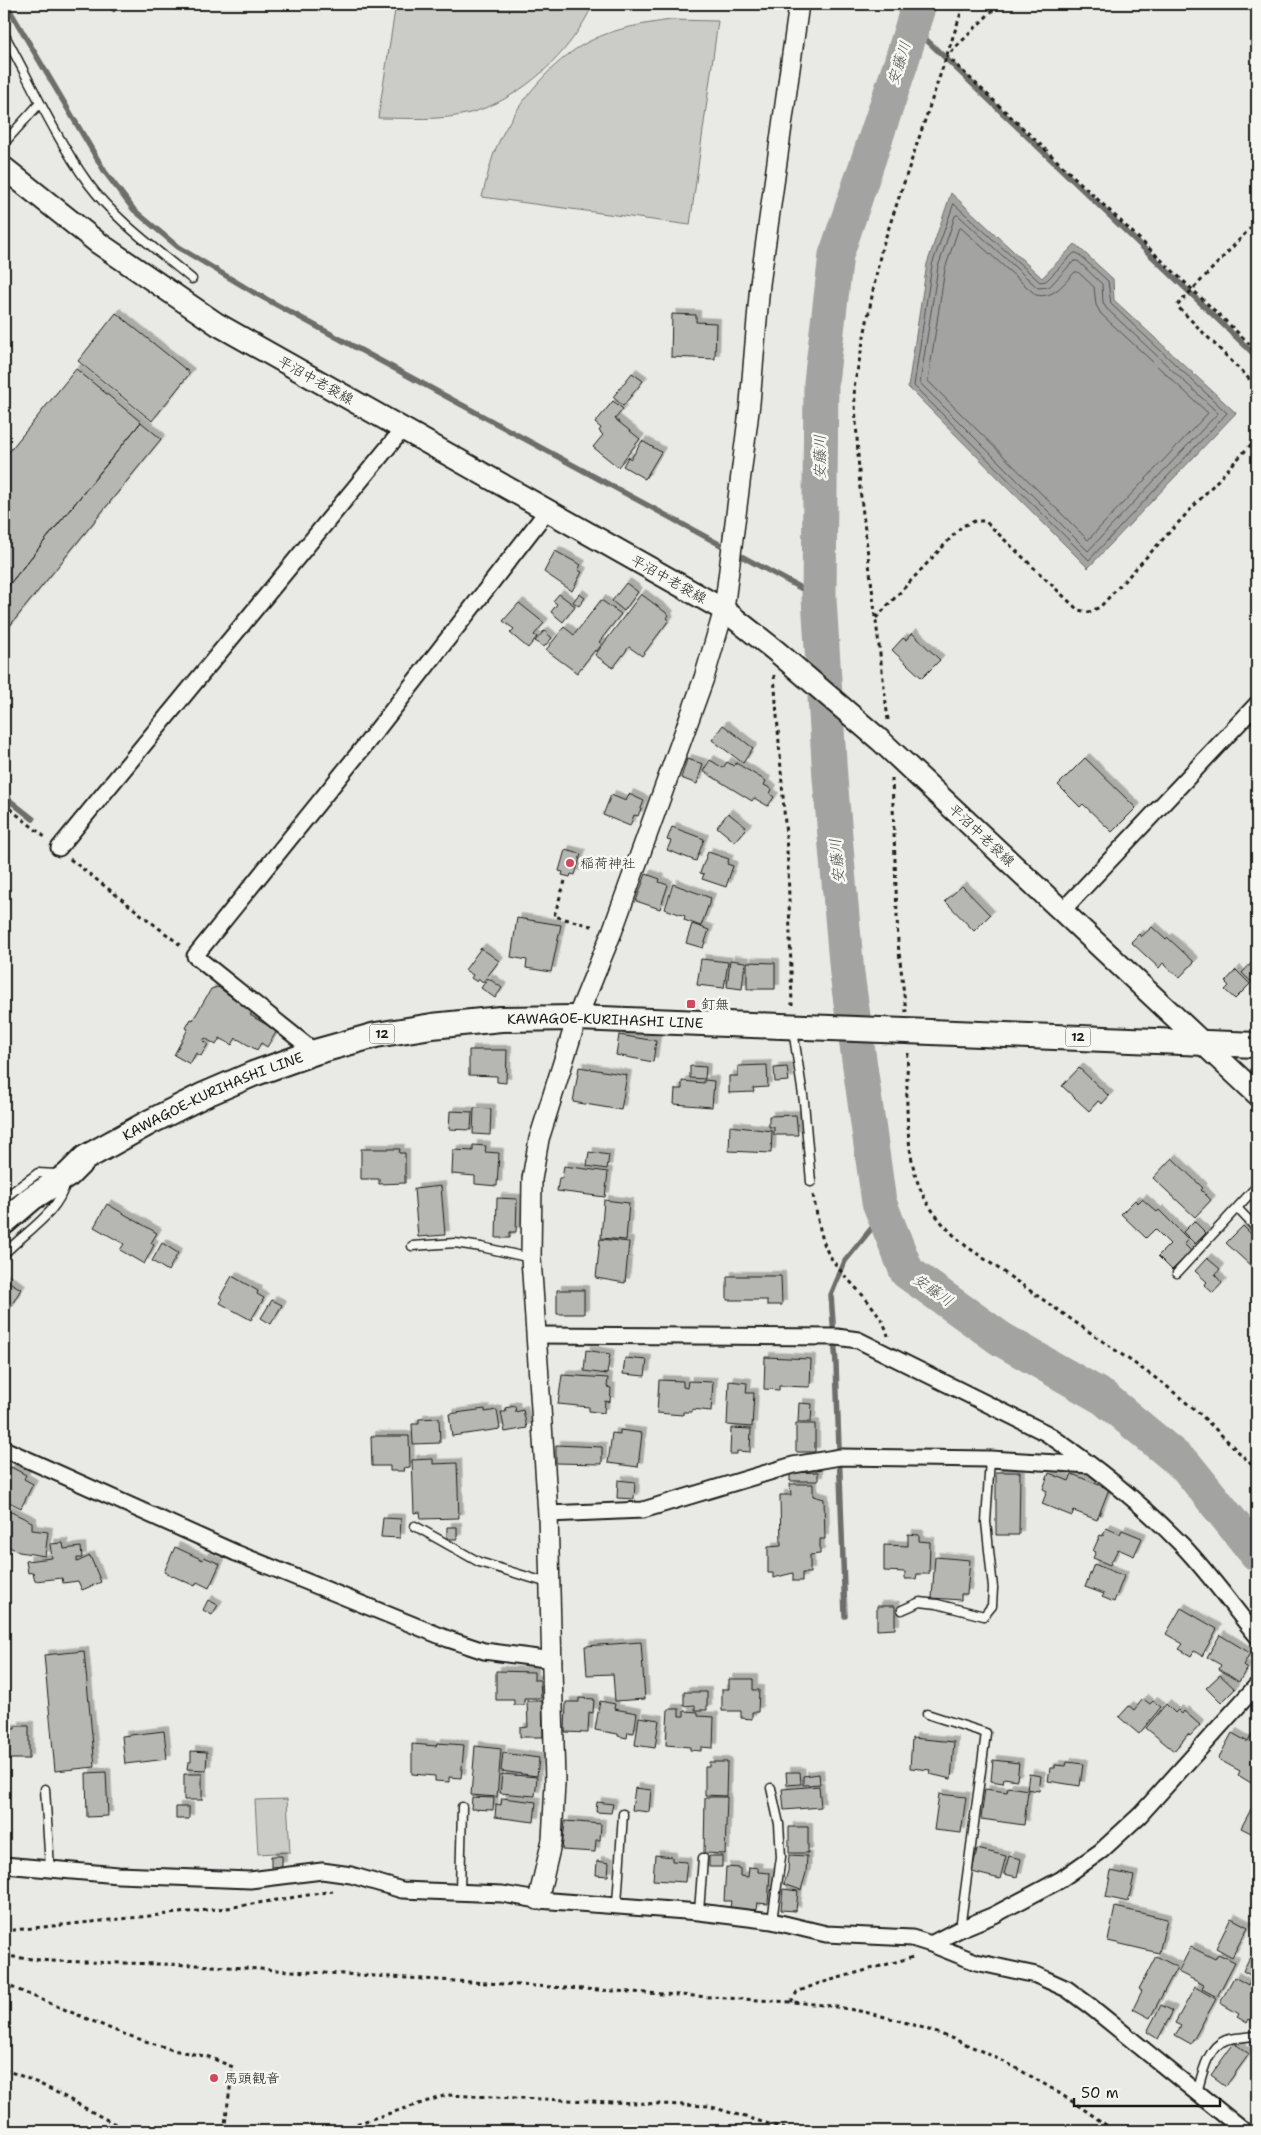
<svg xmlns="http://www.w3.org/2000/svg" width="1261" height="2135" font-family="'Shantell Sans','Klee One',sans-serif">
<style>
.green{fill:#cbcbc7;stroke:#747472}
.water{fill:#a3a3a1;stroke:#6d6d6c}
.lines{fill:none;stroke-linecap:round;stroke-linejoin:round}
.shore{stroke:#525251;stroke-width:1}
.stream{stroke:#6d6d6c;stroke-width:5.5}
.river{stroke:#a3a3a1;stroke-width:35}
.building{fill:#b6b6b3;stroke:#1c1c1c;filter:url(#shadow)}
.service-casing{stroke:#1c1c1c;stroke-width:11}
.minor-casing{stroke:#1c1c1c;stroke-width:19}
.tertiary-casing{stroke:#1c1c1c;stroke-width:22}
.secondary-casing{stroke:#1c1c1c;stroke-width:25}
.primary-casing{stroke:#1c1c1c;stroke-width:28}
.path{stroke:#1c1c1c;stroke-width:3;stroke-dasharray:4 4;stroke-linecap:butt}
.service{stroke:#f6f6f2;stroke-width:8}
.minor{stroke:#f6f6f2;stroke-width:15}
.tertiary{stroke:#f6f6f2;stroke-width:19}
.secondary{stroke:#f6f6f2;stroke-width:21}
.primary{stroke:#f6f6f2;stroke-width:24}
.poi-dot{fill:#d1495b;stroke:#f6f6f2;stroke-width:2}
.labels{text-anchor:middle;stroke-width:5;stroke-linejoin:round;paint-order:stroke}
.shield{fill:#f6f6f2;stroke:#5d5d5c;stroke-width:1}
.shield-label{font-size:12px;font-weight:bold;fill:#1c1c1c}
.street-label{font-size:14px;fill:#1c1c1c;stroke:#f6f6f2}
.poi-label{font-size:14px;fill:#1c1c1c;stroke:#f6f6f2;text-anchor:start}
.water-label{font-size:15px;font-style:italic;fill:#525251;stroke:#f6f6f2}
</style>
<defs>
<filter id="shadow"><feDropShadow dx="4.5" dy="-4.5" stdDeviation="0" flood-color="#0004"/></filter>
</defs>
<rect width="100%" height="100%" fill="#e9e9e5"/>
<filter id="ink" filterUnits="userSpaceOnUse"><feTurbulence type="fractalNoise" baseFrequency=".02" numOctaves="2"/><feDisplacementMap in="SourceGraphic" scale="10" xChannelSelector="R" yChannelSelector="G"/><feConvolveMatrix kernelMatrix="1 2 1 2 8 2 1 2 1" color-interpolation-filters="sRGB"/></filter>
<g filter="url(#ink)">
<!-- green -->
<path class="green" d="M396,4H593C571,53 522,99 470,113C441,121 408,118 378,118Z
M671,20L718,21L690,225L482,197C486,182 489,167 494,153C510,112 550,60 590,41C615,28 643,24 671,20Z
M287,1799L290,1852L258,1854L255,1800Z"/>
<!-- water -->
<path class="water" d="M951,193L1042,278L1075,244L1113,279L1114,300L1236,413L1088,568L908,387L927,264Z"/>
<g class="lines">
<!-- shore -->
<path class="shore" d="M954,204L1040,282L1046,281L1074,253H1077L1108,281L1111,304L1227,413L1089,560L914,386L932,265Z
M958,215L1038,288L1049,287L1074,261H1078L1102,284L1103,302L1106,308L1218,413L1088,551L920,383L938,267L955,216Z
M961,228L1036,295C1054,299 1064,283 1075,272H1078L1094,287L1096,305L1101,314L1208,413L1088,540L928,381L945,269L958,230Z"/>
<!-- stream -->
<path class="stream" d="M6,4L105,172L134,210L178,247L253,292L819,598
M911,25L1257,357
M4,796L33,819
M845,1616L836,1364L831,1295L845,1261L884,1213"/>
<!-- river -->
<path class="river" d="M919,4L901,63L836,255L821,382L819,598L830,778L847,974L879,1202L907,1272L1001,1339L1104,1398L1187,1467L1257,1554"/>
</g>
<!-- building -->
<path class="building" d="M104,4H120L114,12Z
M116,313L190,373L152,421L78,361Z
M672,314L696,315V322L716,323L715,359L671,357Z
M76,369L141,422L4,591V458Z
M632,373L643,381L623,406L613,397Z
M613,401L623,409L615,419L640,439L618,467L593,447L603,435L599,431L601,428L595,423Z
M141,422L161,439L4,633V591Z
M642,441L661,452L645,479L623,466L628,457L631,459Z
M555,551L581,565L578,570L582,572L572,591L544,572Z
M626,583L638,592L624,611L612,601Z
M559,594L575,606L563,622L551,612L557,604L553,601Z
M579,594L585,598L579,606L573,602Z
M641,594L669,615L667,618L669,620L642,656L629,647L613,668L595,655Z
M601,600L621,614L599,642L602,644L596,652L595,650L577,673L546,650L564,627L574,635Z
M519,603L544,623L534,635L537,637L528,648L510,633L514,629L503,621Z
M544,631L552,638L544,647L535,641Z
M912,633L940,660L922,678L892,650L903,638L906,640Z
M723,725L753,748L743,763L712,740Z
M1085,758L1136,808L1112,832L1083,804L1080,807L1058,785Z
M687,759L703,764L697,784L681,778Z
M710,760L723,768L727,762L734,766L736,763L766,781L764,785L772,789L770,794L774,797L768,806L754,798L752,801L703,771Z
M629,794L644,801L638,816L634,815L630,826L603,815L611,795L626,801Z
M728,813L747,828L735,842L717,827Z
M672,827L704,839L696,861L667,850L671,841L667,840Z
M565,850L581,854L575,875L571,874L570,877L562,875L563,872L559,871Z
M708,852L729,859L727,864L733,866L726,887L702,879L704,874L700,873Z
M646,874L660,879L659,882L668,885L660,909L636,901Z
M673,884L711,898L701,926L684,920L685,916L665,909Z
M962,886L990,915L974,931L945,901Z
M517,918L561,925L551,972L526,968L527,960L511,957Z
M692,924L709,930L703,948L686,943Z
M1152,927L1166,940L1168,938L1194,962L1179,978L1163,963L1159,968L1131,942L1139,934L1141,937Z
M481,948L499,961L483,982L479,979L477,982L471,978L473,975L465,970Z
M1257,957V987L1242,973Z
M701,959L728,962L724,988L697,985Z
M730,960L745,962L742,989L727,987Z
M747,962L775,963V989H747Z
M1236,970L1250,984L1235,999L1225,990L1229,986L1225,982Z
M488,978L502,988L495,998L481,988Z
M218,987L252,1012L250,1015L277,1031L267,1047L261,1043L257,1050L236,1038L232,1045L220,1038L216,1045L205,1038L203,1041L208,1044L201,1056L196,1053L190,1064L174,1055L188,1029L186,1028L191,1019L193,1020L211,989Z
M619,1035L656,1041L653,1062L616,1055Z
M469,1050H507L506,1083L497,1082V1076L469,1075Z
M767,1065L768,1087L753,1088L754,1092L729,1093V1076H738V1066Z
M690,1066L706,1067L705,1079L690,1078Z
M579,1067L627,1075L621,1110L573,1102Z
M787,1067L789,1081L775,1082L774,1068Z
M1079,1068L1109,1096L1102,1104L1098,1101L1089,1111L1062,1086Z
M704,1080L714,1081L712,1107L674,1104L675,1089H682V1081L704,1083Z
M474,1108L491,1109L490,1135L473,1134Z
M450,1111L472,1112L471,1130L449,1129Z
M796,1115L798,1135H774V1127H769V1116Z
M730,1126L772,1131L771,1153L729,1151Z
M473,1145L486,1146L485,1152L499,1153L497,1186L475,1184V1176L452,1174L453,1150L473,1151Z
M361,1149H400L399,1153H405V1183L379,1184V1179H361Z
M589,1152L609,1155L607,1169L587,1166Z
M1172,1158L1203,1188L1201,1190L1211,1200L1195,1217L1153,1178Z
M564,1166L608,1172L605,1197L557,1191L559,1178H562Z
M441,1186L445,1235L418,1237L414,1189Z
M497,1198L517,1199L516,1232H510V1238H496Z
M1142,1199L1157,1212L1159,1210L1188,1239L1184,1244L1191,1251L1172,1270L1158,1256L1170,1244L1155,1229L1146,1238L1121,1214L1135,1200L1138,1203Z
M604,1200L629,1203L626,1240L601,1238Z
M107,1204L157,1233L151,1243L154,1245L144,1264L120,1250L124,1244L94,1227Z
M1194,1221L1206,1233L1195,1244L1183,1232Z
M1243,1226L1257,1240V1268L1253,1264L1251,1266L1226,1243Z
M600,1239L629,1242L625,1283L596,1278Z
M162,1243L178,1253L168,1271L152,1261Z
M1207,1258L1220,1269L1215,1275L1222,1283L1213,1293L1204,1285L1207,1282L1195,1271Z
M232,1276L258,1291L257,1294L264,1298L251,1320L220,1303L222,1299L220,1297Z
M727,1276H781L782,1305H767V1300H727Z
M4,1279L21,1289L8,1311L4,1308Z
M557,1290H584V1314H557Z
M272,1300L282,1305L271,1324L261,1318Z
M586,1350L610,1354L607,1374L584,1371Z
M765,1357L811,1359L810,1387L779,1386V1390L764,1389Z
M625,1358L647,1360L645,1376L623,1374Z
M562,1375L608,1378L607,1387L611,1388L610,1402L605,1401L604,1413L589,1411V1407L558,1404Z
M659,1380L683,1381V1387L687,1388L688,1381L713,1382L711,1411L692,1409V1412H683V1415L657,1413Z
M729,1381L747,1383L746,1393H754L752,1427L727,1425Z
M799,1403L812,1404L811,1422H798Z
M515,1406L516,1412L523,1410L527,1428L505,1432L501,1412H506L505,1408Z
M485,1409V1412L497,1410L500,1429L452,1436L449,1414Z
M439,1418L440,1443L413,1444L412,1424H419V1419Z
M796,1424H815V1452H796Z
M731,1428L751,1429L750,1452L737,1451V1454H730Z
M620,1430L642,1433L638,1467L608,1463L612,1433L620,1434Z
M371,1436H409L410,1467L403,1468L404,1471H390V1466H372Z
M556,1445L602,1447V1464L556,1463Z
M433,1459V1464L457,1463L459,1518L421,1519L420,1512L414,1513L412,1460Z
M11,1467L26,1475L24,1479L33,1484L21,1508L5,1500L7,1497L4,1495V1470L8,1472Z
M818,1472V1481H790V1473Z
M996,1472H1020L1019,1535H996Z
M1049,1473L1069,1481L1072,1474L1109,1489L1097,1520L1074,1511L1072,1516L1042,1504L1047,1491L1043,1489Z
M618,1480L635,1482L634,1499L617,1498Z
M790,1484H813V1496L824,1499L825,1539H820V1554L810,1555V1573H802V1581H793V1573L773,1578V1573H768V1547L781,1546L780,1495H791Z
M7,1510L32,1522V1530L48,1532L45,1556L19,1552L4,1544Z
M383,1518L401,1519L400,1538L381,1537Z
M447,1527H457V1539H447Z
M1106,1528L1120,1534L1122,1530L1142,1538L1134,1556L1118,1549L1110,1565L1093,1558L1096,1552L1093,1551L1100,1535L1103,1536Z
M908,1534L919,1535V1541L930,1542L929,1574H917L916,1579H905V1572L884,1571V1545L908,1546Z
M63,1543L64,1549L81,1547L82,1558H77V1562L90,1556L101,1582L82,1590L78,1581L63,1583L62,1578L35,1581L33,1572L28,1573L26,1561L52,1558L50,1544Z
M175,1547L203,1560L204,1557L220,1564L209,1588L197,1582L195,1586L164,1572Z
M935,1557L970,1560L967,1594H961V1600L932,1598Z
M1094,1564L1124,1576L1114,1602L1102,1597L1104,1594L1085,1587Z
M208,1600L218,1605L212,1615L203,1610Z
M877,1606H895V1629L877,1630Z
M1181,1608L1217,1629L1202,1656L1194,1651L1191,1656L1179,1649L1183,1644L1166,1634Z
M1220,1635L1250,1653L1243,1665L1247,1668L1239,1682L1219,1669L1221,1665L1207,1657Z
M641,1642L645,1699L615,1701L613,1674L587,1675L585,1646Z
M84,1651L95,1767L55,1771L44,1655Z
M496,1671L534,1672V1680H540L541,1698H524V1705H514V1700H496Z
M1220,1675L1235,1689L1221,1703L1206,1688Z
M729,1679H753V1690H759L758,1712H752V1719L741,1718V1711H722V1689H729Z
M684,1692H707V1710H695V1705L684,1706Z
M579,1698L594,1699L593,1713L589,1712L588,1733L565,1732L566,1702H579Z
M1143,1699L1150,1704L1153,1701L1161,1707L1139,1734L1119,1717L1129,1706L1134,1710Z
M527,1701H542L543,1737H520V1728L528,1727Z
M600,1701L615,1704L614,1709L637,1713L634,1733L628,1732L627,1738L618,1736V1734L595,1730Z
M1166,1704L1175,1713L1178,1710L1182,1714L1184,1711L1200,1725L1190,1736L1188,1734L1174,1751L1146,1728Z
M668,1709H679V1716H684V1711L698,1712V1716L714,1717L713,1748L701,1747V1751L690,1750V1747L666,1745Z
M639,1717L659,1720L655,1748L635,1745Z
M15,1726H29V1759H4V1729H15Z
M164,1731L167,1759L125,1764L122,1736Z
M1254,1731L1257,1733L1256,1786L1238,1775L1240,1771L1218,1759L1232,1733L1248,1742Z
M912,1738L954,1742L951,1779L930,1774L931,1770L910,1768Z
M437,1743L464,1745L461,1778L449,1777V1782L435,1781V1776L412,1774V1744L436,1746Z
M475,1746L501,1749L497,1797L471,1795Z
M191,1751L207,1752L206,1770L187,1769L188,1762H191Z
M503,1753L539,1758L537,1776L501,1771Z
M993,1760L1019,1763L1017,1780L1004,1778L1003,1783L991,1781Z
M709,1762H727L726,1796L705,1795V1767H709Z
M1067,1762L1083,1764L1080,1786L1048,1781L1050,1768H1055V1765L1066,1766Z
M106,1772L108,1816L87,1817L86,1773Z
M786,1772H800L801,1784L787,1785Z
M184,1774H202V1800H184Z
M502,1774L537,1777L535,1796L500,1793Z
M819,1774L820,1784L803,1785V1776Z
M1029,1774L1041,1776L1039,1791L1027,1789Z
M819,1786L821,1807L784,1810L782,1789Z
M1008,1787L1028,1790L1024,1825L981,1819L985,1789L1007,1792Z
M635,1788L651,1790L649,1812L632,1810Z
M939,1794L966,1797L961,1833L934,1830Z
M472,1797L494,1798L493,1810L471,1809Z
M705,1797H727L725,1854L704,1853Z
M502,1798L536,1802L534,1822L495,1817L496,1804L501,1805Z
M1257,1798V1836L1241,1828Z
M597,1802L613,1804L611,1813L596,1812Z
M176,1807H189V1819H176Z
M565,1821L601,1824L600,1840H596L595,1852L562,1850Z
M789,1827H808V1853H789Z
M977,1849L1006,1856L1000,1879L972,1872Z
M655,1855L672,1857V1861L687,1862L685,1882L653,1880Z
M789,1855L807,1856L806,1873L801,1890L784,1884L788,1871Z
M271,1856H282V1866L271,1867Z
M709,1856H722V1867H709Z
M1009,1856L1021,1859L1017,1877L1004,1874Z
M597,1861L609,1863L608,1876L596,1875Z
M726,1867L740,1868V1876L748,1877L749,1867L758,1868V1872L770,1873L768,1904L757,1903L756,1910L730,1908L731,1901H724Z
M1111,1871L1134,1876L1128,1902L1106,1897Z
M783,1889L798,1891L796,1911L781,1910Z
M1115,1907L1167,1919L1159,1953L1108,1941Z
M1231,1918L1248,1927L1232,1957L1216,1948Z
M1191,1947L1215,1959L1218,1954L1235,1962L1217,1997L1202,1989L1204,1985L1178,1972Z
M1156,1956L1177,1967L1150,2018L1133,2009L1142,1991L1139,1989Z
M1250,1957L1257,1960V1979L1243,1971Z
M1234,1977L1248,1985L1252,1977L1257,1980V2023L1249,2019L1247,2023L1237,2017L1239,2014L1220,2003Z
M1195,1987L1216,1999L1191,2044L1175,2035L1181,2026L1175,2023Z
M1161,2005L1173,2011L1158,2039L1147,2032Z
M1234,2043L1249,2054L1226,2086L1211,2075Z"/>
<g class="lines">
<!-- service casing -->
<g class="service-casing">
<path id="service" d="M4,34C31,83 55,137 88,183C116,221 156,249 192,279
M4,143L40,103
M793,1030L804,1102L811,1182
M4,1198L38,1173L56,1174
M1237,1208L1257,1229
M412,1246L455,1243L481,1247L531,1258
M4,1254C26,1231 58,1214 66,1182
M1177,1273L1257,1186
M415,1526L479,1562L548,1583
M902,1610L920,1602L937,1604L984,1616L992,1606L993,1588L986,1522L990,1459
M927,1714L986,1733L960,1929
M771,1788L779,1824L781,1857L772,1921
M45,1789L50,1868
M460,1891L462,1807
M617,1904L623,1814
M699,1912L703,1858
M1197,2093C1202,2075 1207,2047 1226,2040C1235,2037 1247,2038 1257,2035"/>
</g>
<!-- minor casing -->
<g class="minor-casing">
<path id="minor" d="M59,848L403,429
M1062,911L1257,704
M315,1052L195,956L366,744L547,511
M537,1335L837,1337L858,1340L1046,1433C1095,1466 1141,1503 1182,1545C1209,1573 1232,1606 1257,1636
M4,1449L236,1553L448,1639L484,1651L553,1660
M548,1514L643,1510L793,1465L840,1457L990,1459L1091,1465
M4,1865L118,1875L250,1880L322,1871L351,1875L402,1890L502,1894L538,1900L699,1912L772,1921L826,1934L912,1938L931,1944L960,1929L994,1915L1060,1880L1101,1851L1140,1815L1257,1685
M931,1944L976,1962L1036,1975L1067,1989L1090,2006L1244,2131"/>
</g>
<!-- tertiary casing -->
<g class="tertiary-casing">
<path id="tertiary" d="M538,1900L552,1840L555,1783L548,1514L531,1258L532,1179L539,1139L577,1018L612,932L704,678L724,610L750,403L760,284L799,4"/>
</g>
<!-- secondary casing -->
<g class="secondary-casing">
<path id="secondary" d="M4,168L97,242L217,324L724,610L776,651L881,741L1257,1094"/>
</g>
<!-- primary casing -->
<g class="primary-casing">
<g id="primary">
<path id="s1" d="M4,1222L32,1198L68,1175L85,1158L150,1122L204,1095L253,1074L315,1052L376,1035L432,1026L501,1019L577,1018L1257,1045"/>
</g>
</g>
<!-- path -->
<path class="path" d="M999,4L947,56L1257,351
M1257,221L1177,306L1257,387
M876,618L962,526L975,521H985L1078,610L1089,612L1100,607L1257,438
M774,675L788,864L792,1005
M888,720L860,489L854,387L881,251L964,4
M892,778L898,943L906,1012
M4,804L46,838
M70,859L183,947
M565,881L554,916L595,927
M908,1053C906,1090 905,1147 918,1183C927,1209 946,1229 966,1246L1164,1384L1201,1415L1257,1470
M813,1195C817,1213 821,1244 831,1258C847,1283 882,1308 888,1336
M4,1931L227,1908L333,1891
M4,1956L50,1961L197,1965L791,2002C912,2010 1018,2059 1114,2131
M4,1984L121,2033L173,2050L209,2057L233,2067L224,2131
M791,2002L797,1992L817,1984L913,1957
M4,2070C46,2082 89,2113 130,2131
M334,2131L447,2095L708,2106L793,2131"/>
<!-- service -->
<use href="#service" class="service"/>
<!-- minor -->
<use href="#minor" class="minor"/>
<!-- tertiary -->
<use href="#tertiary" class="tertiary"/>
<!-- secondary -->
<use href="#secondary" class="secondary"/>
<!-- primary -->
<use href="#primary" class="primary"/>
</g>
</g>
<!-- markers -->
<g class="poi-dot">
<circle cx="570" cy="863" r="5"/>
<rect x="686" y="999" width="10" height="10" rx="2.5"/>
<circle cx="214" cy="2078" r="5"/>
</g>
<g class="labels">
<!-- shield labels -->
<g class="shield">
<rect x="369.5" y="1024.5" width="25" height="19" rx="4"/>
<rect x="1065.5" y="1027.5" width="25" height="19" rx="4"/>
</g>
<g class="shield-label">
<text x="382" y="1038">12</text>
<text x="1078" y="1041">12</text>
</g>
<!-- street labels -->
<g class="street-label">
<text transform="translate(316 380) rotate(29)" y="5">平沼中老袋線</text>
<text transform="translate(669 579) rotate(29)" y="5">平沼中老袋線</text>
<text transform="translate(982 835) rotate(43)" y="5">平沼中老袋線</text>
<text dy="5" stroke="none"><textPath href="#s1" startOffset="651">KAWAGOE-KURIHASHI LINE</textPath></text>
<text dy="5" stroke="none"><textPath href="#s1" startOffset="246">KAWAGOE-KURIHASHI LINE</textPath></text>
</g>
<!-- poi labels -->
<g class="poi-label">
<text x="580" y="868">稲荷神社</text>
<text x="701" y="1009">釘無</text>
<text x="224" y="2083">馬頭観音</text>
</g>
<!-- water labels -->
<g class="water-label">
<text transform="translate(899 63) rotate(-72)" y="5">安藤川</text>
<text transform="translate(820 457) rotate(-90)" y="5">安藤川</text>
<text transform="translate(837 861) rotate(-95)" y="5">安藤川</text>
<text transform="translate(933 1290) rotate(35)" y="5">安藤川</text>
</g>
</g>
<!-- margin -->
<rect width="1261" height="2135" fill="none" stroke="#f6f6f2" stroke-width="20"/>
<rect x="10" y="10" width="1241" height="2115" fill="none" stroke="#1c1c1c" stroke-width="2" filter="url(#ink)"/>
<!-- scale -->
<path d="M1074 2098v8h146v-8" fill="none" stroke="#1c1c1c" stroke-width="2.5"/>
<text x="1081" y="2098" font-size="15" fill="#1c1c1c" stroke="#f6f6f2" stroke-width="4" paint-order="stroke">50 m</text>
</svg>
